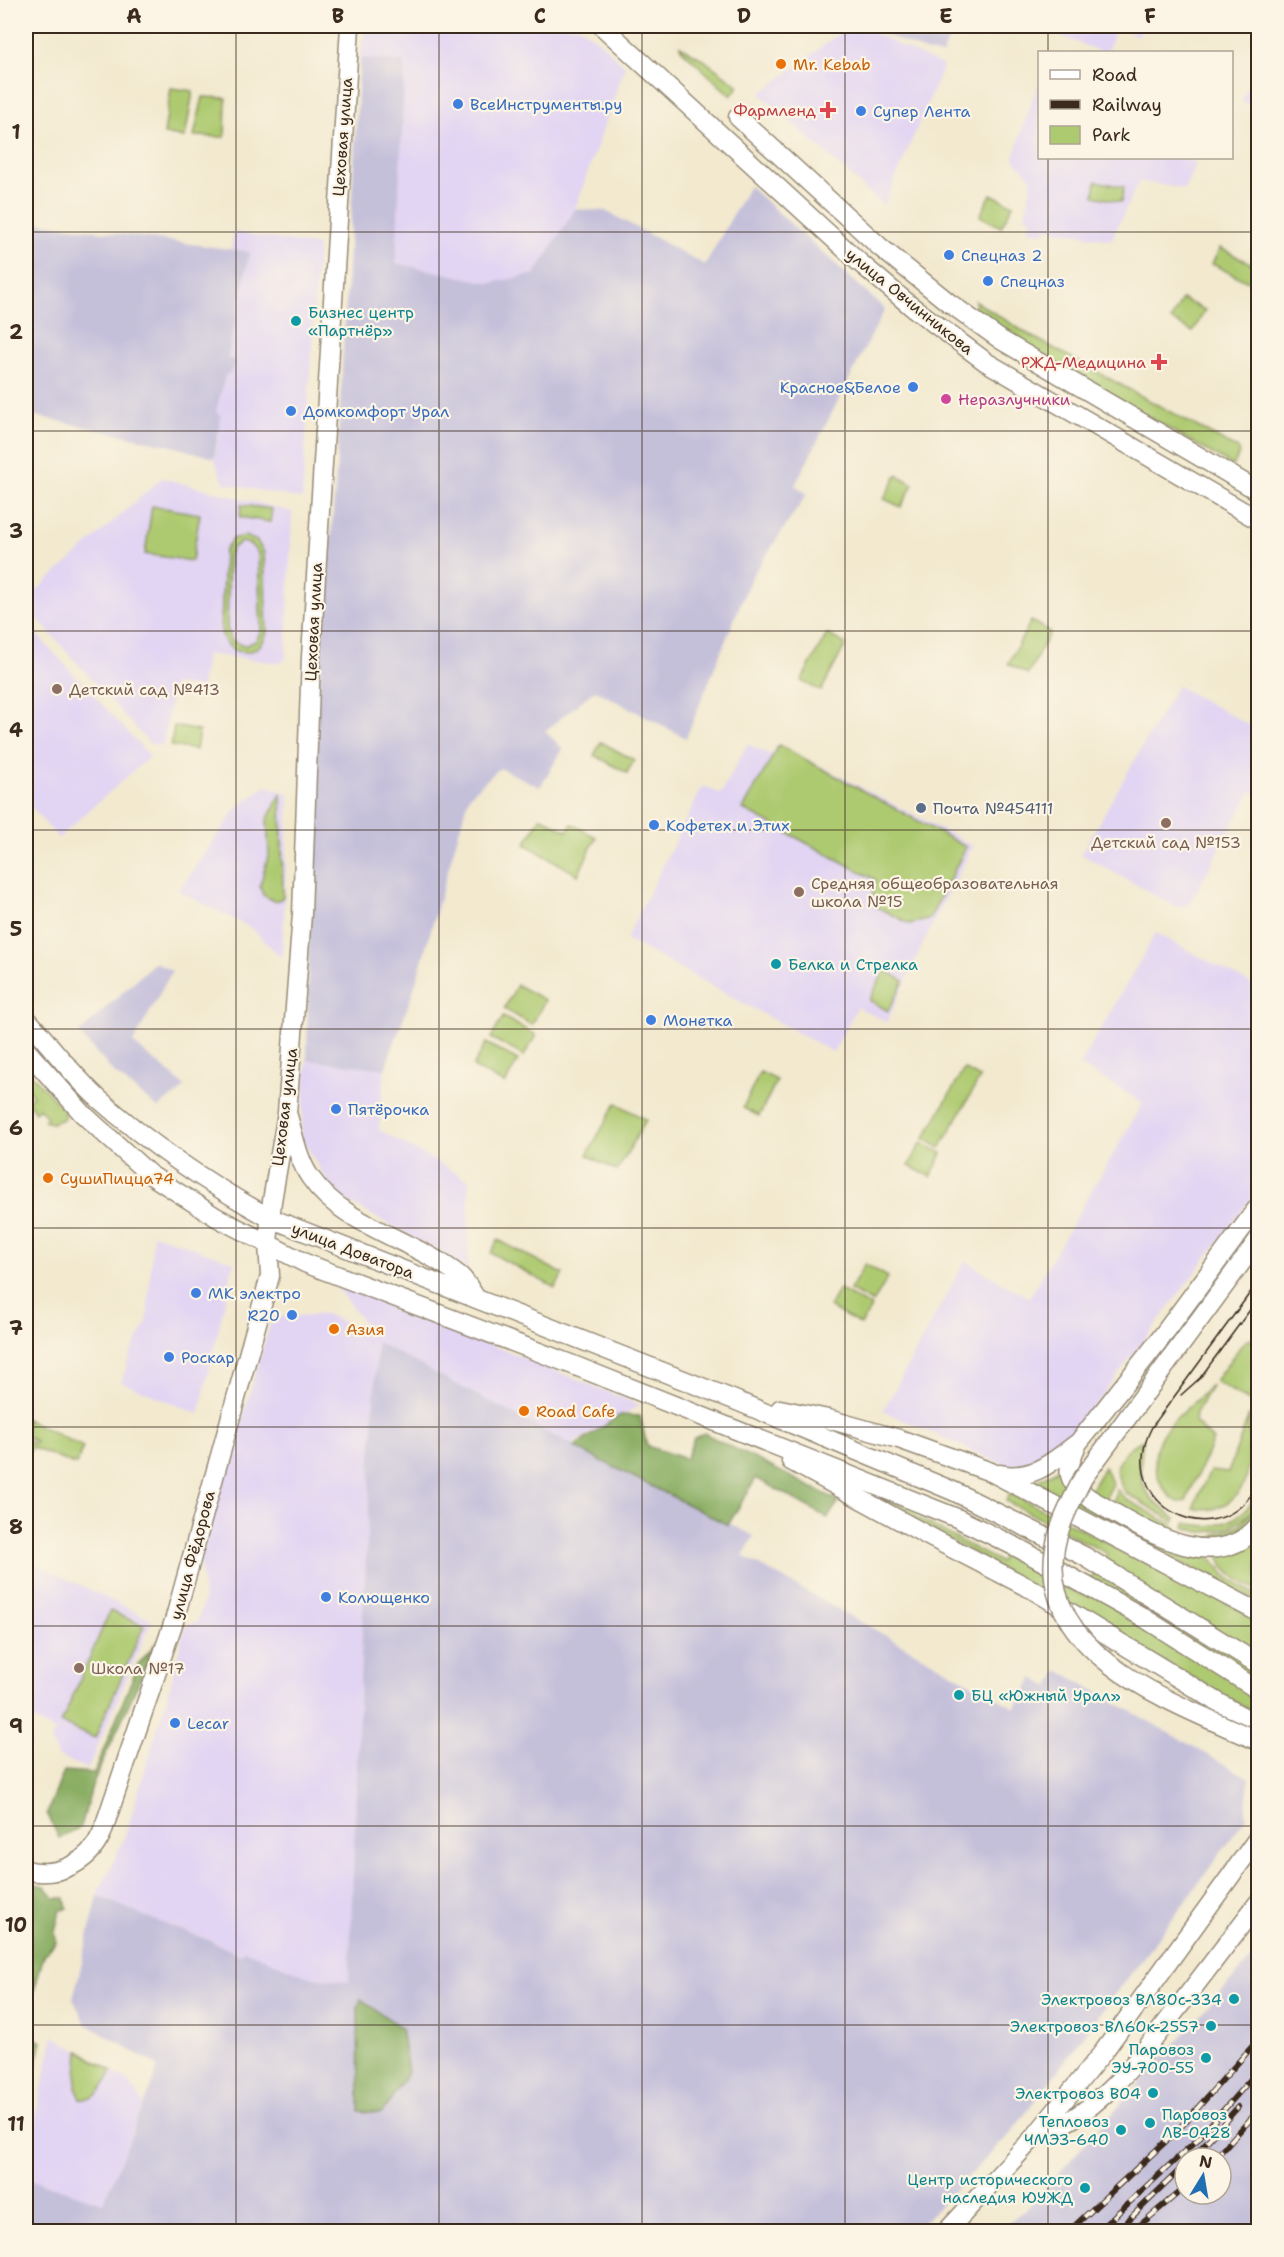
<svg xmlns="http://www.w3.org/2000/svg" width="1284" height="2257" font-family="'Shantell Sans',sans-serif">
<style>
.built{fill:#e2d4f3}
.industrial{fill:#c5c0da;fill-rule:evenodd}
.green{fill:#aeca71;stroke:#747a48;stroke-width:1.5;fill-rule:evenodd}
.forest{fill:#8aae63;stroke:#626c40;stroke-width:1.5}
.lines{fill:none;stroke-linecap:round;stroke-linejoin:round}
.major-casing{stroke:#968a76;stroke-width:21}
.major{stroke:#fff;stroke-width:18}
.tram{stroke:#3b2a1e;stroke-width:1.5}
.rail-casing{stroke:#3b2a1e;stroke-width:6}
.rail{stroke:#fcf5e5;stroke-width:4;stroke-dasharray:11;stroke-linecap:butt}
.major-bridge-casing{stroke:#968a76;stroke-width:21;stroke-linecap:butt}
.major-bridge{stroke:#fff;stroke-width:18}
.grid{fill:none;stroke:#3b2a1e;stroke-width:1.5;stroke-opacity:0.55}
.food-dot{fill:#e8710a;stroke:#fcf5e5;stroke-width:2}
.shop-dot{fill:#3f7fe0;stroke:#fcf5e5;stroke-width:2}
.health-dot{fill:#e0444e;stroke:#fcf5e5;stroke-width:2}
.culture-dot{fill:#0f9aa8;stroke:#fcf5e5;stroke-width:2}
.hotel-dot{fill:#d1479c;stroke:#fcf5e5;stroke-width:2}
.education-dot{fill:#8d6e63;stroke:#fcf5e5;stroke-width:2}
.service-dot{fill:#5c6f8a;stroke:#fcf5e5;stroke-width:2}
.labels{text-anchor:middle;stroke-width:4.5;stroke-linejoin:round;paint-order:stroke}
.food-label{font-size:16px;fill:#c56008;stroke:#fcf5e5;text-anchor:start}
.shop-label{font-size:16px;fill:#366cbe;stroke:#fcf5e5;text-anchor:start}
.health-label{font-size:16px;fill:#be3a42;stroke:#fcf5e5;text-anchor:end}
.street-label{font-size:16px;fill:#3b2a1e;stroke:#fcf5e5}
.culture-label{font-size:16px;fill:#0d838f;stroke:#fcf5e5;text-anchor:end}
.hotel-label{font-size:16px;fill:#b23c85;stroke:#fcf5e5;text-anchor:start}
.education-label{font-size:16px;fill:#785e54;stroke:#fcf5e5;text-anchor:start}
.service-label{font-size:16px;fill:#4e5e75;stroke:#fcf5e5;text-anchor:start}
.neatline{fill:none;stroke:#3b2a1e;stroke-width:2}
.grid-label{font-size:20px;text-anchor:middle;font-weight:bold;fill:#3b2a1e}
</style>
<rect width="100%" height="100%" fill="#fcf5e5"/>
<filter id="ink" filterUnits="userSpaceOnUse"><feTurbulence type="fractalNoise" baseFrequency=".0167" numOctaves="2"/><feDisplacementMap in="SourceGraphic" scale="12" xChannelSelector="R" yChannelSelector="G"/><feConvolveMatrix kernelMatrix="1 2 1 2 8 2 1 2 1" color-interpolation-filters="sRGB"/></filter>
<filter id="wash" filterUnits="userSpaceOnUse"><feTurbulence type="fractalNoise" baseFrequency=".008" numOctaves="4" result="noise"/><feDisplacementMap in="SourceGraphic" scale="24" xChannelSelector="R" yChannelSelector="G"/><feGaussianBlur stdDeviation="1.35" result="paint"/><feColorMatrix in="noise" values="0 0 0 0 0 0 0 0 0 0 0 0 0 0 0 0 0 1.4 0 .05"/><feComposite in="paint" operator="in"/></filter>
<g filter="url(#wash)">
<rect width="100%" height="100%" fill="#f2e9cf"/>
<!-- built -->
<path class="built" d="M366,26H578L600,42L625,66L575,209L535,274L490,283L396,263L405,63L360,58Z
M849,26H858L943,66L884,206L760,94Z
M1034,26H1142L1138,36L1116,26L1107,52H1102Z
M1258,58V109L1242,101Z
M1039,82L1040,158H1184L1196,163L1184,189L1139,181L1111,240L1046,228L1045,233L1028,230L1031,218L1025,217L1032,179L1014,159L1024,123Z
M233,232L318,246L302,499L224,483L214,458L219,437L216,412L225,376L235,360L228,358L250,252L231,249Z
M162,478L292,512L286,658L281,663L206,654L201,687L173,684L163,746L150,744L26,606V600Z
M26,623L150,756L58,838L26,801Z
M1177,686L1258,730V795L1251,792L1189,905L1176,907L1081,854Z
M747,744L771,755L778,744L973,846L925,939L887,1022L857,1007L833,1052L626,939L703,786L721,794Z
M266,786L289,794L282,958L251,928L178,891L237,808Z
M1156,933L1258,988V1189L1080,1425L1046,1454L1015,1470L883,1411L965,1261L1029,1298L1143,1103L1080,1065Z
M307,1060L385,1069L379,1130L469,1180L468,1269L335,1194L301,1137Z
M153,1234L234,1262L199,1414L121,1382L132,1351L147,1322Z
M332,1281L640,1405L570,1445L377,1342L361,1654L349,1983L306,1976L244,1951L242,1955L210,1940L154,1920L98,1896L100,1886H102L125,1836L172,1680L185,1626L198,1621L204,1599L200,1560L272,1318L325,1314L373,1335Z
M26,1559L152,1620L88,1769L58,1756L51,1740L55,1731L26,1716Z
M54,2036L130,2082L144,2104L103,2203L26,2178V2157Z"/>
<!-- industrial -->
<path class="industrial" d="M864,26H954L942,55L925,51Z
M360,58L405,62L396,263L490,283L535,274L575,209L606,211L705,265L749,186L885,309L795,485L807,494L751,578L686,738L595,690L545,731L563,749L540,787L500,768L469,796L415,986L385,1069L307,1060L311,783L336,476Z
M26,221L250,252L228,358L235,360L231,372L225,376L216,412L221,415L214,458L172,446L26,414Z
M155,962L172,971L133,1043L185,1086L178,1094L165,1101L159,1109L113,1072L79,1033Z
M377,1342L550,1434L630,1471L754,1536L743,1556L1015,1708L1033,1678L1050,1687L1058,1670L1249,1778L1245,1819L1185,1902L1010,2134L915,2231L26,2232V2178L103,2203L151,2088L158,2066L86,2024L73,1999L98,1896L154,1920L209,1940L241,1955L244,1950L306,1976L349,1982L361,1654Z
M1258,1951V2231H999L1032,2203ZM1185,2158H1221V2194H1185Z"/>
<!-- green -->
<path class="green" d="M680,46L702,59L739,86L731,96L681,49Z
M171,88L193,91L185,138L164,134Z
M203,97L226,98L225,137L194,136Z
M1096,181L1124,187L1121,202L1094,196Z
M991,194L1013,205L1001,227L980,216Z
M1220,248L1258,267L1252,284L1212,264Z
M1182,299L1205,310L1193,332L1171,320Z
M975,301L1026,333L1238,449L1240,453L1233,466L1035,351L976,310Z
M897,475L913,484L901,507L884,499Z
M241,505L272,509L270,522L240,517Z
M152,506L200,514L192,561L145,554Z
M245,536L257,541L264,553L267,631C261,661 222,658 221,627L224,551L232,539ZM241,542L250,544L258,553L261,630L256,641L244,646L232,641L227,628L229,554L233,547Z
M1031,621L1050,632L1028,674L1008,664Z
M827,634L846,644L821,691L801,681Z
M174,726L199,731L196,750L171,746Z
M601,742L634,760L627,773L594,755Z
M779,745L966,847L930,918L910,924L875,906L872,897L876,880L743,809Z
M281,794L283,896L281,899L274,901L263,895L260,886L269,853L267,820Z
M541,817L567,831L572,824L596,837L578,875L525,844Z
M885,970L904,981L888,1011L869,1000Z
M517,985L545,1000L532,1025L504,1009Z
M503,1017L536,1035L524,1056L491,1038Z
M486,1043L518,1060L505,1084L473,1067Z
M26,1068L64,1111V1119L52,1123L44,1121L47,1117L39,1108L35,1112L27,1101L33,1096L26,1086Z
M964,1069L980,1078L940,1148L924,1139Z
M760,1072L777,1080L759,1116L743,1108Z
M616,1103L646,1120L617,1171L587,1155Z
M921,1143L942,1153L931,1177L909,1166Z
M498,1240L563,1274L555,1288L491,1253Z
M865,1264L888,1277L873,1303L850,1290Z
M839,1289L871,1307L861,1325L829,1307Z
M1249,1339L1255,1342L1258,1354L1251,1402L1215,1381L1243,1343Z
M1210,1386H1211L1196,1413L1195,1422L1213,1440L1186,1501L1179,1502C1168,1496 1160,1486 1157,1473C1146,1429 1187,1414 1210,1386Z
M1249,1415C1247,1448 1259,1483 1225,1504C1215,1510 1204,1511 1193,1508L1210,1471L1228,1473Z
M26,1419L83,1447L76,1465L31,1447L26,1457V1440L34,1444L36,1442L26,1436Z
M1143,1440C1137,1481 1141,1496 1176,1518L1174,1522L1126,1493L1120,1483L1116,1469C1123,1453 1126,1447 1143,1440Z
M1104,1467L1113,1484L1105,1499L1090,1491Z
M1059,1468L1062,1480L1069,1493L1154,1542L1179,1554L1210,1557L1229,1579L1258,1596V1602L1029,1484L1043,1478Z
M851,1484L918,1512L916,1517L1000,1562L1005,1553L1080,1594L1108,1554L1006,1501L1010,1493L1240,1610L1258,1625V1715Z
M1117,1490L1126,1499L1174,1526L1172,1530L1167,1532L1113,1503Z
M1258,1492C1259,1517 1225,1532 1203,1532C1197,1532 1190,1529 1185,1527L1186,1523C1217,1531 1243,1521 1258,1492Z
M1258,1506V1514C1244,1531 1235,1533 1215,1540L1214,1535L1240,1525Z
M1258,1538V1590C1241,1582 1225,1575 1218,1555L1246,1547Z
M110,1611L144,1626L95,1738L61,1723Z
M79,2051L112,2071C105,2083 99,2102 81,2098L76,2088Z"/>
<!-- forest -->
<path class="forest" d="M620,1415L640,1416L647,1446L686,1459L694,1438L704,1433L839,1501L828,1518L756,1478L728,1525L574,1447Z
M157,1642L93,1783L81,1827L59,1838L47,1813L64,1771L94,1773L138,1665Z
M35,1884L45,1886L54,1898H65L67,1908L60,1911L55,1931L56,1942L44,1955L33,1994L26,1993V1933Z
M361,1999L401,2028L408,2072L382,2113L359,2111L358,2008Z
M26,2034L42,2042L26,2099Z"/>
</g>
<g filter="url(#ink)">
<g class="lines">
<!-- major casing -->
<g class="major-casing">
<path id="major" d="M602,26L859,262L911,306L986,362L1258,520
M738,117L880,247L948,302L1001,340L1258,491
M26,1018C50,1045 73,1076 100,1100C152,1146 210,1185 270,1218L732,1399L953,1491L1084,1556L1258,1664
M26,1050L83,1114L149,1174L216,1217L305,1263L573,1365L957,1518L1020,1549L1141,1616L1258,1690
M288,1116C294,1136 298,1160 310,1177C344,1227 414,1239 460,1276C466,1281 471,1291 476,1298
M1258,1207L1157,1343L1078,1443C1065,1469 1065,1481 1090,1499C1137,1525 1212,1579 1258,1526
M780,1409L828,1419L899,1439L991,1472L1258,1612
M791,1461L934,1539L1035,1591L1236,1713L1258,1724
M1000,1474C1031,1481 1053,1462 1076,1444
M26,1870C58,1878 89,1863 102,1833L174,1621L270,1276L268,1243L272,1201L287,1113L302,914L311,657L350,26
M1037,2135C1102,2114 1140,2056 1180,2005C1206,1971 1232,1937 1258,1903
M946,2232L1036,2135L1104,2051L1258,1838"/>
</g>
<!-- major -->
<use href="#major" class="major"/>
<!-- tram -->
<path class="tram" d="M1258,1282L1152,1427C1111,1505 1220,1561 1258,1483
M1181,1395L1200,1378L1258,1299"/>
<!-- rail casing -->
<g class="rail-casing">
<path id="rail" d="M1192,2158L1238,2107
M1215,2158L1258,2111
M1068,2232L1178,2130L1258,2040
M1097,2232L1198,2139L1258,2071
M1116,2232L1185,2165
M1132,2232L1185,2187"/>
</g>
<!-- rail -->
<use href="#rail" class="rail"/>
<!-- major-bridge casing -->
<g class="major-bridge-casing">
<path id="major-bridge" d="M1258,1240L1083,1478C1071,1502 1057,1527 1054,1555C1043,1660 1183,1706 1258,1741"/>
</g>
<!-- major-bridge -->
<use href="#major-bridge" class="major-bridge"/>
</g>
</g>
<!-- grid -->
<path class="grid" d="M236,26V2232M439,26V2232M642,26V2232M845,26V2232M1048,26V52M1048,158V2232M26,232H1258M26,431H1258M26,631H1258M26,830H1258M26,1029H1258M26,1228H1258M26,1427H1258M26,1626H1258M26,1826H1258M26,2025H1258"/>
<!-- markers -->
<g class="food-dot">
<circle cx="781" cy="64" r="6"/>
<circle cx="48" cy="1178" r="6"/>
<circle cx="334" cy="1329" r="6"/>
<circle cx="524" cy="1411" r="6"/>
</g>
<g class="shop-dot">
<circle cx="458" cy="104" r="6"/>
<circle cx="861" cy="111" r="6"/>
<circle cx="949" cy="255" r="6"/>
<circle cx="988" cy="281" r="6"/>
<circle cx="913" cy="387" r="6"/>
<circle cx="291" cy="411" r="6"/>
<circle cx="654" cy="825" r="6"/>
<circle cx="651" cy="1020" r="6"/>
<circle cx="336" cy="1109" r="6"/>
<circle cx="196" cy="1293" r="6"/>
<circle cx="292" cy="1315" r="6"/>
<circle cx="169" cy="1357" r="6"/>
<circle cx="326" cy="1597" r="6"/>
<circle cx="175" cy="1723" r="6"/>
</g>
<g class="health-dot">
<path d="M825 101h6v6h6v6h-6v6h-6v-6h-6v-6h6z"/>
<path d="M1156 353h6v6h6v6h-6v6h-6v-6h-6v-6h6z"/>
</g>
<g class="culture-dot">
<circle cx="296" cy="321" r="6"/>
<circle cx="776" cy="964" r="6"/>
<circle cx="959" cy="1695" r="6"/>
<circle cx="1234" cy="1999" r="6"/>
<circle cx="1211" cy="2026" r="6"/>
<circle cx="1206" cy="2058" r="6"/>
<circle cx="1153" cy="2093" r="6"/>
<circle cx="1150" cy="2123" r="6"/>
<circle cx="1121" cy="2130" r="6"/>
<circle cx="1085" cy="2188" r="6"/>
</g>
<circle class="hotel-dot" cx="946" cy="399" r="6"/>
<g class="education-dot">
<circle cx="57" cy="689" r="6"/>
<circle cx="1166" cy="823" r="6"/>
<circle cx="799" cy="892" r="6"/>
<circle cx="79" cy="1668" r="6"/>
</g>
<circle class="service-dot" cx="921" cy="808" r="6"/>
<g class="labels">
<!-- food labels -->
<g class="food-label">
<text x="793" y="70">Mr. Kebab</text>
<text x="60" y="1184">СушиПицца74</text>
<text x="346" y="1335">Азия</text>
<text x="536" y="1417">Road Cafe</text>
</g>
<!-- shop labels -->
<g class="shop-label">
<text x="470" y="110">ВсеИнструменты.ру</text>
<text x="873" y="117">Супер Лента</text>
<text x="961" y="261">Спецназ 2</text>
<text x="1000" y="287">Спецназ</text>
<text x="901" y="393" text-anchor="end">Красное&amp;Белое</text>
<text x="303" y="417">Домкомфорт Урал</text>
<text x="666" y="831">Кофетех и Этих</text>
<text x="663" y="1026">Монетка</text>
<text x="348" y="1115">Пятёрочка</text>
<text x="208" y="1299">МК электро</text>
<text x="280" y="1321" text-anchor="end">R20</text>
<text x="181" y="1363">Роскар</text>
<text x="338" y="1603">Колющенко</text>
<text x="187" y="1729">Lecar</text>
</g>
<!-- health labels -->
<g class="health-label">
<text x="816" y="116">Фармленд</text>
<text x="1146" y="368">РЖД-Медицина</text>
</g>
<!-- street labels -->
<g class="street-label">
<text transform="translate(342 137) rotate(-86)" y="6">Цеховая улица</text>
<text transform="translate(910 301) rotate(39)" y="6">улица Овчинникова</text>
<text transform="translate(313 622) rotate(-87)" y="6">Цеховая улица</text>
<text transform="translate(284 1107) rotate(-83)" y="6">Цеховая улица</text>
<text transform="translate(353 1250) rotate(21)" y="6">улица Доватора</text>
<text transform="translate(192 1555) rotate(-75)" y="6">улица Фёдорова</text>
</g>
<!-- culture labels -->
<g class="culture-label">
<text x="308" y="318" text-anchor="start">Бизнес центр<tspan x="308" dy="18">«Партнёр»</tspan></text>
<text x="788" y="970" text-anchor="start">Белка и Стрелка</text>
<text x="971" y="1701" text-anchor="start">БЦ «Южный Урал»</text>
<text x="1222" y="2005">Электровоз ВЛ80с-334</text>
<text x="1199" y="2032">Электровоз ВЛ60к-2557</text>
<text x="1194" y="2055">Паровоз<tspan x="1194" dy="18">ЭУ-700-55</tspan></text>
<text x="1141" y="2099">Электровоз В04</text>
<text x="1162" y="2120" text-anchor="start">Паровоз<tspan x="1162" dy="18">ЛВ-0428</tspan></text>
<text x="1109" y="2127">Тепловоз<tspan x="1109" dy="18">ЧМЭ3-640</tspan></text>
<text x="1073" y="2185">Центр исторического<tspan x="1073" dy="18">наследия ЮУЖД</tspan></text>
</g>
<!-- hotel labels -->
<g class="hotel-label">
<text x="958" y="405">Неразлучники</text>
</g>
<!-- education labels -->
<g class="education-label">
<text x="69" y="695">Детский сад №413</text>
<text x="1166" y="848" text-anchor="middle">Детский сад №153</text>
<text x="811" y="889">Средняя общеобразовательная<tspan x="811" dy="18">школа №15</tspan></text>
<text x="91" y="1674">Школа №17</text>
</g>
<!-- service labels -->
<g class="service-label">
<text x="933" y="814">Почта №454111</text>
</g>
</g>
<!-- margin -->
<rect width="1284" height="2257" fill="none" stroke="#fcf5e5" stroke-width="66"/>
<!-- legend -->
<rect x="1038" y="51" width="195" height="108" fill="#fcf5e5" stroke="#afa495" stroke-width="1.5"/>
<rect x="1050" y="70" width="30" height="9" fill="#ffffff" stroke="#afa495" stroke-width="1.5"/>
<text x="1092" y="81" font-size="18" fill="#3b2a1e">Road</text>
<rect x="1050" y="100" width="30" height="9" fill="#3b2a1e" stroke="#afa495" stroke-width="1.5"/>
<text x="1092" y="111" font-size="18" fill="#3b2a1e">Railway</text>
<rect x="1050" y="126" width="30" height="18" fill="#aeca71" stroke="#afa495" stroke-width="1.5"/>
<text x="1092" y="141" font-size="18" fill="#3b2a1e">Park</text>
<!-- north arrow -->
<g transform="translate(1203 2176) rotate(11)"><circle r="28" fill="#fcf5e5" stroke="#afa495" stroke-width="1.5"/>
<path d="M0-4.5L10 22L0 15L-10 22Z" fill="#1f6fb2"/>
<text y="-9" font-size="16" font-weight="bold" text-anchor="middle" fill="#3b2a1e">N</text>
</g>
<rect x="33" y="33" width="1218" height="2191" class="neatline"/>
<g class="grid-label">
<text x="134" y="23">A</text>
<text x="338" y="23">B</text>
<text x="540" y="23">C</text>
<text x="744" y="23">D</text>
<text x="946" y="23">E</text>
<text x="1150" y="23">F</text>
<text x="16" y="139">1</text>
<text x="16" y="339">2</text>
<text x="16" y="538">3</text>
<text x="16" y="737">4</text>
<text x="16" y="936">5</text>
<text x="16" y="1135">6</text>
<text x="16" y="1335">7</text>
<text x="16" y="1534">8</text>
<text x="16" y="1733">9</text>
<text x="16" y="1932">10</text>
<text x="16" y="2131">11</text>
</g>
</svg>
